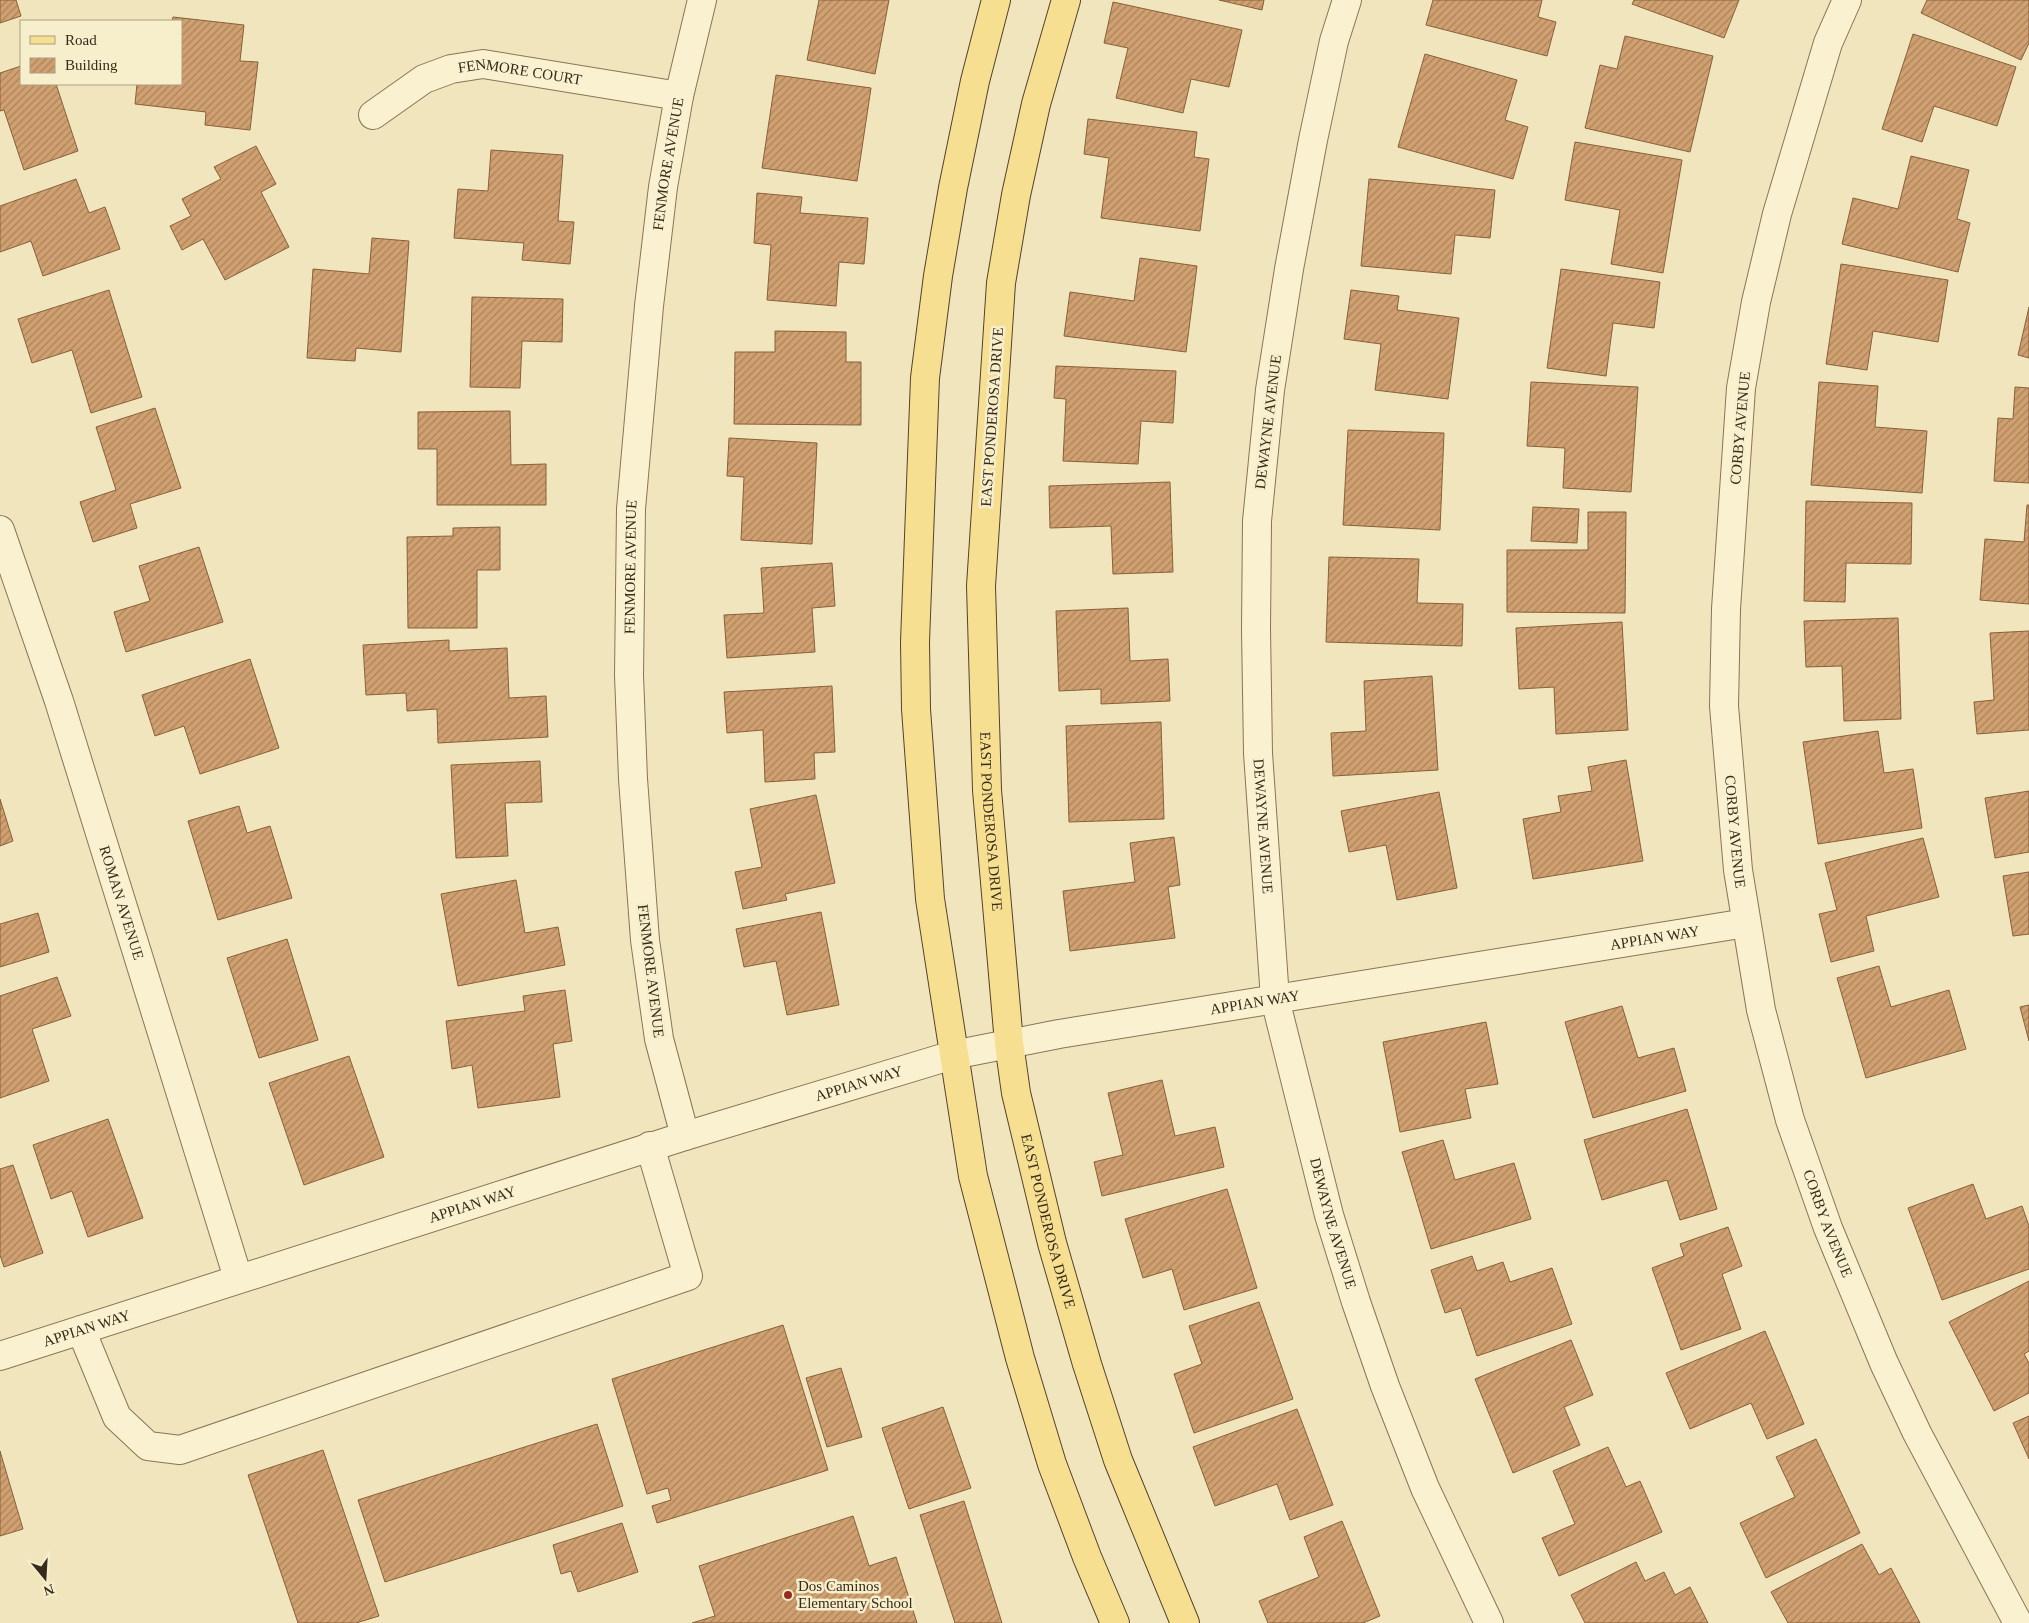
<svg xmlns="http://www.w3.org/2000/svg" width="2029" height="1623" font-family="Georgia,serif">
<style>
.building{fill:url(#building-hatch);stroke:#88603a}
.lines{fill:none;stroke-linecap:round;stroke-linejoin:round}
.minor-casing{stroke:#887555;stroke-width:30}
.major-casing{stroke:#55422a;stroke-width:30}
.minor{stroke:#faf1d0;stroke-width:28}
.major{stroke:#f6df91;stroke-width:28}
.poi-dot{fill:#9a2b22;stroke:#f7eecc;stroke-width:2}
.labels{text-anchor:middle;stroke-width:5;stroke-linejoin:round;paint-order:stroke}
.street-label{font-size:15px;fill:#372b1b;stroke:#f7eecc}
.poi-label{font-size:15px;fill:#372b1b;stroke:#f7eecc;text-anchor:start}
</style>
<defs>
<pattern id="building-hatch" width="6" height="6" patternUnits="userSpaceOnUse" patternTransform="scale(1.25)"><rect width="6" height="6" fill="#d0a070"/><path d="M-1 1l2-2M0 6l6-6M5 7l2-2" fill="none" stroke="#aa835b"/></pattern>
</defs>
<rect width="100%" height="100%" fill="#f0e5bc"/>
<!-- building -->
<path class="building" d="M0,0H16L21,16L0,23Z
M819,0H889L875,74L807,60Z
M1219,0H1264L1262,10Z
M1433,0H1542L1538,17L1556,22L1547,56L1426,25Z
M1634,0H1739L1724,38L1632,4Z
M1927,0H2029V43L2021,60L1921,13Z
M1113,2L1242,30L1229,87L1191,79L1183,113L1116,98L1128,48L1104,43Z
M173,17L244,25L240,61L258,62L250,130L205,125L206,112L135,104L137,84H181V21H172Z
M1913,34L2016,67L1997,126L1934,106L1922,142L1882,129Z
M1625,36L1713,56L1690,152L1585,128L1600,65L1617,69Z
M1425,54L1517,80L1505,120L1528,127L1513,179L1398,147Z
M21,66V84H56L78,151L24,170L4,110L0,111V73Z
M776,75L871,88L857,181L762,168Z
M1088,119L1197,132L1194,157L1209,159L1200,231L1101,218L1109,158L1084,154Z
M1575,142L1682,160L1663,273L1611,264L1620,210L1565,200Z
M256,146L276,184L261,192L289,247L225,280L203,239L182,250L170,226L191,216L182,199L221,179L214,167Z
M491,150L563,155L558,221L574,222L570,264L522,260L524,243L454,238L458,189L488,191Z
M1911,156L1969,170L1957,219L1970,223L1958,272L1842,244L1853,198L1898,209Z
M76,179L89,213L105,207L120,249L43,276L31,241L0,252V206Z
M1369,179L1495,190L1490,238L1455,235L1451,274L1361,266Z
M757,193L802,197L800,213L868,218L864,264L839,262L836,306L767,300L771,245L754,243Z
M372,238L409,241L401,352L356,348L355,361L307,358L313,269L369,274Z
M1140,258L1197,266L1186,352L1064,336L1070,292L1134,301Z
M1841,264L1948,280L1938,342L1873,331L1867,370L1826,364Z
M1561,269L1660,282L1654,328L1613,323L1606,376L1547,368Z
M109,290L142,397L91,413L72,350L32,363L18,319Z
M1351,290L1399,296L1397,310L1459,318L1448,399L1375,390L1381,344L1344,339Z
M472,297L563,299L562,342L522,341L520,388L470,387Z
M2029,307V358L2018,355Z
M775,331L846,332V362H861V425L734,424L735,352H775Z
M1056,366L1176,371L1173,423L1141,421L1138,464L1063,461L1066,399L1054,398Z
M1531,382L1638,387L1631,492L1563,488L1565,448L1527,446Z
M1819,382L1878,386L1875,427L1927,431L1922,493L1811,485Z
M2015,387L2029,388V483L1994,481L1998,418L2013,419Z
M155,408L181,488L130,504L137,528L93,542L80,502L116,490L96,427Z
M510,411L511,465L546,464V505H437V449H418V412Z
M1348,430L1444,433L1440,530L1343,525Z
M729,438L817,443L812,544L741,540L744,477L727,476Z
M1170,482L1173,572L1113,574L1111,526L1050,528L1049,486Z
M1806,501L1912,503L1911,564L1846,563L1845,602L1804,601Z
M2027,505H2029V604L1980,600L1985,539L2024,542Z
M1533,507L1579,509L1577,543L1531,541Z
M1588,512H1626L1625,613L1507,612V550H1588Z
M500,527V570H477V628H408L407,537L453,536V528Z
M199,547L223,622L126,652L114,612L150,601L139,566Z
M1329,557L1419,559L1417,603L1463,604L1462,646L1326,642Z
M832,563L835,606L812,608L815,652L727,658L724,615L764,613L761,568Z
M1128,608L1130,661L1168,659L1170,701L1101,704V689L1059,691L1056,611Z
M1898,618L1901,719L1844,721L1842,666L1806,667L1804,621Z
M1622,622L1628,730L1556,734L1554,687L1519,689L1516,628Z
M2029,631V730L1977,734L1974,702L1994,700L1990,633Z
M449,640V651L507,648L509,698L546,696L548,737L438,743L437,709L407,711L406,693L366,695L363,645Z
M250,659L279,748L200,774L184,726L155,736L142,695Z
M1432,676L1438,770L1333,776L1331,733L1366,731L1364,681Z
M832,686L835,752L814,753L815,779L765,782L763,730L727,733L724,692Z
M1161,722L1164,819L1069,822L1066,726Z
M1878,731L1884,773L1913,769L1922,828L1818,844L1803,742Z
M1626,760L1643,861L1533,879L1523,819L1561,812L1558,796L1592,791L1588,767Z
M540,761L542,802L505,803L508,856L456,858L451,765Z
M2029,791V852L1995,858L1985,798Z
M1439,792L1457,888L1397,900L1386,845L1349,852L1341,811Z
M816,795L835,883L785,894L787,900L743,909L735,872L762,867L750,809Z
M0,799L13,841L0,846Z
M239,806L247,833L270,826L292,898L218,920L188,821Z
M1174,837L1180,885L1168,887L1175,938L1070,951L1063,891L1135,882L1130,843Z
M1923,838L1939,897L1866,916L1874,951L1831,962L1819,914L1837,910L1825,863Z
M2029,872V934L2013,936L2003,876Z
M516,880L525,933L558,927L565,965L458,986L441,894Z
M821,912L839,1005L787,1015L776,961L744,967L736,929Z
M38,913L49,952L0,967V924Z
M287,939L318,1040L259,1058L227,958Z
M1879,966L1891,1007L1949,990L1966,1049L1866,1078L1837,978Z
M57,977L71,1016L32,1029L49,1081L0,1098V996Z
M565,990L572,1041L553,1044L560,1097L478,1108L472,1065L452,1069L446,1021L525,1011L523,996Z
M2029,1005V1041L2020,1007Z
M1622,1006L1638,1058L1674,1048L1686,1091L1593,1118L1565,1022Z
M1486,1022L1498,1084L1465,1089L1471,1118L1400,1132L1383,1042Z
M349,1056L384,1157L304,1185L269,1083Z
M1162,1080L1175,1136L1215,1127L1224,1167L1102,1196L1094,1162L1123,1155L1108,1093Z
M1687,1109L1717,1209L1680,1220L1667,1180L1602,1200L1584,1140Z
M108,1119L143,1218L88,1237L72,1191L51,1199L33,1145Z
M1443,1140L1455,1180L1514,1163L1531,1219L1431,1249L1402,1152Z
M13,1165L43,1253L4,1267L0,1255V1169Z
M1973,1184L1986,1219L2022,1206L2029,1226V1269L1942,1300L1908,1208Z
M1227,1189L1257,1288L1184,1310L1172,1269L1143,1278L1125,1219Z
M1728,1227L1742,1266L1722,1274L1741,1329L1681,1350L1652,1268L1684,1256L1680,1244Z
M1472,1256L1477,1271L1503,1262L1510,1282L1552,1268L1572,1324L1477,1356L1461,1308L1445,1313L1431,1270Z
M2029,1281V1351L2024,1354L2029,1363V1393L1994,1411L1949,1322Z
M1259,1302L1293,1399L1194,1433L1174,1374L1202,1364L1189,1326Z
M783,1325L828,1470L657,1523L652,1506L671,1500L668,1488L647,1494L612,1379Z
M1765,1331L1804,1424L1767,1439L1751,1403L1690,1429L1666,1373Z
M1571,1340L1593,1395L1564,1407L1580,1445L1513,1473L1475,1379Z
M841,1368L862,1437L827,1447L806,1378Z
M943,1407L971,1488L909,1509L882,1428Z
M1297,1409L1333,1505L1290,1520L1277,1484L1215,1506L1193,1447Z
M2029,1416V1459L2013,1423Z
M597,1424L623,1506L385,1582L358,1500Z
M1816,1439L1860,1533L1766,1578L1740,1523L1795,1497L1776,1457Z
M1608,1447L1626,1487L1640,1481L1662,1532L1559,1576L1542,1538L1575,1524L1553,1471Z
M323,1450L379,1616L356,1623H298L248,1475Z
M0,1451L23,1529L0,1536Z
M964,1501L1002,1623H955L920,1515Z
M853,1516L869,1566L896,1557L917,1623H692L715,1616L699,1566Z
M1342,1521L1380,1616L1363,1623H1268L1259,1601L1319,1577L1304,1537Z
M622,1523L638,1572L578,1592L571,1571L561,1574L553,1545Z
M1862,1544L1879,1575L1891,1568L1920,1623H1788L1771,1592Z
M1636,1562L1645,1581L1664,1572L1675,1595L1690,1587L1708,1623H1585L1571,1595Z"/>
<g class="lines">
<!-- minor casing -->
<g class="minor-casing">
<g id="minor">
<path id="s1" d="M1347,0L1334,41L1313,140L1289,269L1270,390L1257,521L1256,629L1258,753L1275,999L1329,1215L1356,1302L1385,1386L1425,1488L1489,1623"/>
<path id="s2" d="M1847,0L1828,43L1777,214L1756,302L1741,388L1726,609L1724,706L1738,870L1761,1010L1790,1120L1828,1228L1884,1363L1917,1433L2018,1623"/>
<path id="s3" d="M373,115L424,79L451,69L483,64L679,96"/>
<path id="s4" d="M0,530L59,701L238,1278"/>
<path id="s5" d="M685,1136L659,1039L645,940L633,779L629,675L631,509L649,306L663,187L679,96L702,0"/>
<path d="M81,1330L117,1417L148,1446L180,1450L688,1276L650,1146"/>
<path id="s6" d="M0,1356L685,1136L953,1055L1059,1034L1746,923"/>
</g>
</g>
<!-- major casing -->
<g class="major-casing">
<g id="major">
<path d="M996,0L975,81L953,188L938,276L925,378L915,642L916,709L930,899L973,1176L1020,1358L1052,1464L1087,1557L1115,1623"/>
<path id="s7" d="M1066,0L1036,104L1016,195L1001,283L981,586L987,790L1009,1043L1016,1093L1052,1243L1087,1364L1118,1460L1185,1623"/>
</g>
</g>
<!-- minor -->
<use href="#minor" class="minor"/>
<!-- major -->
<use href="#major" class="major"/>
</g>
<!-- markers -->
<circle class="poi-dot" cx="788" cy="1595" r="5"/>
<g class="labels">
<!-- street labels -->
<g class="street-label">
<text dy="5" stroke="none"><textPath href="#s3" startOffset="161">FENMORE COURT</textPath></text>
<text dy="5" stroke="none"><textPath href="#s5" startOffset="979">FENMORE AVENUE</textPath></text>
<text transform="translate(992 417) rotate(-86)" y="5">EAST PONDEROSA DRIVE</text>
<text transform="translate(1268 422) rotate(-83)" y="5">DEWAYNE AVENUE</text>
<text transform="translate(1740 428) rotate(-85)" y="5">CORBY AVENUE</text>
<text dy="5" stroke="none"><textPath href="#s5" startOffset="574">FENMORE AVENUE</textPath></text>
<text dy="5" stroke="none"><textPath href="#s7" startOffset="830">EAST PONDEROSA DRIVE</textPath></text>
<text dy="5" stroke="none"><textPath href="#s1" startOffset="835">DEWAYNE AVENUE</textPath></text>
<text dy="5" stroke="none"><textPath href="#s2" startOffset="848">CORBY AVENUE</textPath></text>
<text dy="5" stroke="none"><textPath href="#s4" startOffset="392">ROMAN AVENUE</textPath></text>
<text dy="5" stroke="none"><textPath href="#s6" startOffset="1711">APPIAN WAY</textPath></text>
<text transform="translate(651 971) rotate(83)" y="5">FENMORE AVENUE</text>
<text dy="5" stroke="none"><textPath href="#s6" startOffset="1306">APPIAN WAY</textPath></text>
<text dy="5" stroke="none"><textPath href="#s6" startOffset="901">APPIAN WAY</textPath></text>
<text dy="5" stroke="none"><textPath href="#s6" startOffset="496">APPIAN WAY</textPath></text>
<text dy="5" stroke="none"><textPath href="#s7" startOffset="1235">EAST PONDEROSA DRIVE</textPath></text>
<text dy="5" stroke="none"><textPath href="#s1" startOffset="1240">DEWAYNE AVENUE</textPath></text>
<text dy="5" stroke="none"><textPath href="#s2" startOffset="1252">CORBY AVENUE</textPath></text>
<text dy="5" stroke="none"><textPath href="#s6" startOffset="91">APPIAN WAY</textPath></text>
</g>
<!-- poi labels -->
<g class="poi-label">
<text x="798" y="1591">Dos Caminos<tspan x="798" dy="17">Elementary School</tspan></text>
</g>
</g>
<!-- legend -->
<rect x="20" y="20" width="162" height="65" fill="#f7eecc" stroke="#aaa085"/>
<rect x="30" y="36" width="25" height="8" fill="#f6df91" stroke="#aaa085"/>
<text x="65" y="45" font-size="15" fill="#372b1b">Road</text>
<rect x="30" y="58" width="25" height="15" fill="url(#building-hatch)" stroke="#aaa085"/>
<text x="65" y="70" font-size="15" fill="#372b1b">Building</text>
<!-- north arrow -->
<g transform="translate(45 1578) rotate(162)" stroke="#f7eecc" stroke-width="4" paint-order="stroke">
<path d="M0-4L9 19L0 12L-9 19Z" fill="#372b1b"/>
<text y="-8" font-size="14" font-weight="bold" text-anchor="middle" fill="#372b1b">N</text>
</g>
</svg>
